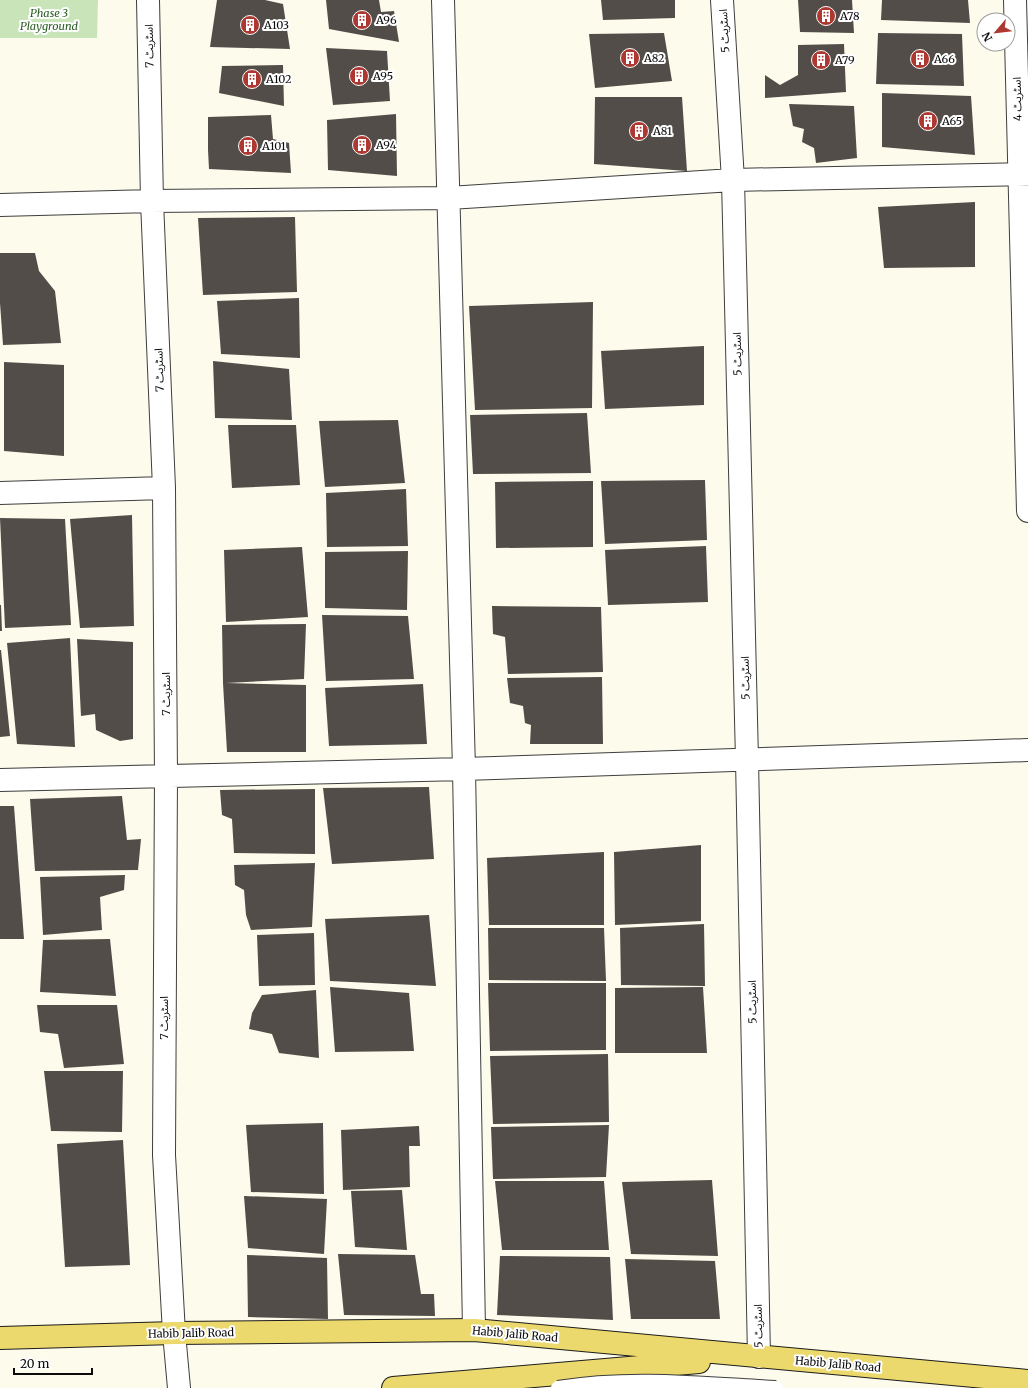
<svg xmlns="http://www.w3.org/2000/svg" width="1028" height="1388" font-family="Merriweather,'Noto Sans Arabic',serif">
<style>
.green{fill:#cae4b9}
.building{fill:#534d49}
.lines{fill:none;stroke-linecap:round;stroke-linejoin:round}
.street-casing{stroke:#3e3e3e;stroke-width:24}
.primary-casing{stroke:#1c1c1c;stroke-width:24}
.street{stroke:#fff;stroke-width:22}
.primary{stroke:#ebd96d;stroke-width:22}
.lane-bridge-casing{stroke:#3e3e3e;stroke-width:16;stroke-linecap:butt}
.lane-bridge{stroke:#fff;stroke-width:14}
.labels{text-anchor:middle;stroke-width:4;stroke-linejoin:round;paint-order:stroke}
.park-label{font-size:11px;font-style:italic;fill:#295c23;stroke:#fff}
.poi-label{font-size:11px;fill:#0b0b0b;stroke:#fff;text-anchor:start}
.street-label{font-size:11px;fill:#0b0b0b;stroke:#fff}
</style>
<rect width="100%" height="100%" fill="#fdfbeb"/>
<!-- green -->
<path class="green" d="M0,0H98L97,38H0Z"/>
<!-- building -->
<path class="building" d="M217,0H265L283,4L290,49L210,47Z
M326,0H379L381,12L394,11L399,42L329,29Z
M601,0H675V18L603,20Z
M798,0H852L854,33L800,32Z
M882,0H968L970,23L881,20Z
M664,33L672,81L595,88L589,34Z
M878,33L962,34L964,86L876,84Z
M844,44L846,92L765,98V75L780,85L798,75V45Z
M326,48L387,51L390,101L333,105Z
M283,65L284,106L219,93L222,66Z
M882,93L971,96L975,155L882,147Z
M595,97H682L687,171L594,164Z
M789,104L854,106L857,158L816,163L814,148L802,142L804,129L793,126Z
M396,114L397,176L328,170L327,120Z
M271,115L273,139L289,143L291,173L209,169L208,150V117Z
M975,202V267L884,268L878,207Z
M295,217L297,292L203,295L198,218Z
M0,253H35L39,271L55,291L61,343L3,345L0,303Z
M299,298L300,358L221,354L217,301Z
M593,302L592,408L475,410L469,306Z
M704,346V405L605,409L601,351Z
M213,361L289,369L292,420L215,418Z
M4,362L64,365V456L4,451Z
M587,413L591,473L473,474L470,415Z
M398,420L405,483L325,487L319,421Z
M228,425H296L300,485L232,488Z
M705,480L707,540L605,544L601,481Z
M593,481V547L496,548L495,482Z
M406,489L408,546L327,547L326,493Z
M132,515L134,626L80,628L70,519Z
M0,518L65,519L71,625L5,628Z
M706,546L708,602L608,605L605,550Z
M302,547L308,617L226,622L224,550Z
M408,551L407,610L325,608V552Z
M0,605H1L2,631H0Z
M492,606L601,607L603,672L508,674L505,637L493,634Z
M322,615L408,616L414,679L326,681Z
M306,624L304,679L226,683L306,685V752H227L223,683L222,625Z
M70,638L75,747L17,744L7,643Z
M77,639L133,642V739L120,741L96,730L95,714L81,716Z
M0,650H1L10,736L0,737Z
M602,677L603,744H530L531,725L525,723L523,706L510,703L507,678Z
M423,684L427,744L329,746L325,688Z
M429,787L434,859L332,864L323,788Z
M315,789V854L234,853L232,819L222,815L220,790Z
M122,796L127,840L141,839L138,870L35,871L30,799Z
M0,806H14L24,939H0Z
M701,845V921L615,925L614,852Z
M604,852V925H489L487,858Z
M315,863L312,927L251,930L246,915L244,890L235,885L234,865Z
M125,875L124,890L100,897L102,930L43,935L40,877Z
M429,915L436,986L330,981L325,919Z
M704,924L705,986L621,985L620,928Z
M488,928H604L606,981L489,980Z
M314,933L315,985L259,986L257,935Z
M110,939L116,996L40,992L43,940Z
M488,983H606V1050L490,1051Z
M330,987L409,993L414,1051L335,1052Z
M703,987L707,1053H615V988Z
M316,990L319,1058L279,1053L272,1034L249,1029L252,1013L262,995Z
M37,1005H117L124,1064L64,1068L58,1034L40,1032Z
M608,1054L609,1122L493,1124L490,1056Z
M44,1071H123L122,1132L51,1131Z
M323,1123L324,1194L251,1192L246,1125Z
M609,1125L606,1177L493,1179L491,1127Z
M419,1126L420,1146H409L410,1187L343,1190L341,1130Z
M123,1140L130,1265L65,1267L57,1144Z
M712,1180L718,1256L631,1254L622,1182Z
M495,1181H604L609,1250H502Z
M402,1190L407,1250L355,1247L351,1191Z
M244,1196L327,1199L324,1254L248,1248Z
M338,1254L415,1255L421,1294H434L435,1316L344,1315Z
M247,1255L327,1258L328,1319L248,1317Z
M500,1256L610,1257L613,1320L497,1315Z
M625,1259L715,1261L720,1319H631Z"/>
<g class="lines">
<!-- street casing -->
<g class="street-casing">
<path id="street" d="M148,0L152,201L164,488L166,776L164,1155L174,1333L179,1388
M443,0L464,769L474,1330
M722,0L733,180L747,760L759,1357
M1015,0L1028,511
M0,205L152,201L449,198L733,180L1028,174
M0,493L164,488
M0,780L464,769L1028,750"/>
</g>
<!-- primary casing -->
<g class="primary-casing">
<path id="primary" d="M0,1338L174,1333L474,1330L1028,1381
M393,1388L699,1362"/>
</g>
<!-- street -->
<use href="#street" class="street"/>
<!-- primary -->
<use href="#primary" class="primary"/>
<!-- lane-bridge casing -->
<g class="lane-bridge-casing">
<path id="lane-bridge" d="M558,1388C630,1376 703,1384 776,1388"/>
</g>
<!-- lane-bridge -->
<use href="#lane-bridge" class="lane-bridge"/>
</g>
<!-- icons -->
<defs>
<g id="building-disc" transform="scale(1)"><circle r="9.5" fill="#ad3831" stroke="#fff"/><path d="M-4-6H4V6H1V3H-1V6H-4ZM-2.5-4.3h1.7v1.8h-1.7ZM.8-4.3h1.7v1.8H.8ZM-2.5-1h1.7V.8h-1.7ZM.8-1h1.7V.8H.8Z" fill="#fff"/></g>
</defs>
<g fill-rule="evenodd">
<use href="#building-disc" x="826" y="16"/>
<use href="#building-disc" x="362" y="20"/>
<use href="#building-disc" x="250" y="25"/>
<use href="#building-disc" x="630" y="58"/>
<use href="#building-disc" x="920" y="59"/>
<use href="#building-disc" x="821" y="60"/>
<use href="#building-disc" x="359" y="76"/>
<use href="#building-disc" x="252" y="79"/>
<use href="#building-disc" x="928" y="121"/>
<use href="#building-disc" x="639" y="131"/>
<use href="#building-disc" x="362" y="145"/>
<use href="#building-disc" x="248" y="146"/>
</g>
<g class="labels">
<!-- park labels -->
<g class="park-label">
<text x="49" y="17">Phase 3<tspan x="49" dy="13">Playground</tspan></text>
</g>
<!-- poi labels -->
<g class="poi-label">
<text x="840" y="20">A78</text>
<text x="376" y="24">A96</text>
<text x="264" y="29">A103</text>
<text x="644" y="62">A82</text>
<text x="934" y="63">A66</text>
<text x="835" y="64">A79</text>
<text x="373" y="80">A95</text>
<text x="266" y="83">A102</text>
<text x="942" y="125">A65</text>
<text x="653" y="135">A81</text>
<text x="376" y="149">A94</text>
<text x="262" y="150">A101</text>
</g>
<!-- street labels -->
<g class="street-label">
<text transform="translate(724 31) rotate(-93)" y="4">اسٹریٹ 5</text>
<text transform="translate(149 46) rotate(-91)" y="4">اسٹریٹ 7</text>
<text transform="translate(1017 99) rotate(-91)" y="4">اسٹریٹ 4</text>
<text transform="translate(737 354) rotate(-91)" y="4">اسٹریٹ 5</text>
<text transform="translate(159 370) rotate(-92)" y="4">اسٹریٹ 7</text>
<text transform="translate(745 678) rotate(-91)" y="4">اسٹریٹ 5</text>
<text transform="translate(166 694) rotate(-90)" y="4">اسٹریٹ 7</text>
<text transform="translate(752 1002) rotate(-91)" y="4">اسٹریٹ 5</text>
<text transform="translate(164 1018) rotate(-90)" y="4">اسٹریٹ 7</text>
<text transform="translate(758 1326) rotate(-91)" y="4">اسٹریٹ 5</text>
<text transform="translate(191 1333) rotate(-1)" y="4">Habib Jalib Road</text>
<text transform="translate(515 1334) rotate(5)" y="4">Habib Jalib Road</text>
<text transform="translate(838 1364) rotate(5)" y="4">Habib Jalib Road</text>
</g>
</g>
<!-- north arrow -->
<g transform="translate(996 32) rotate(242)"><circle r="19" fill="#ffffff" stroke="#9d9d9d"/>
<path d="M0-3L7 15L0 10L-7 15Z" fill="#ad3831"/>
<text y="-6" font-size="11" font-weight="bold" text-anchor="middle" fill="#0b0b0b">N</text>
</g>
<!-- scale -->
<path d="M14 1368v6h78v-6" fill="none" stroke="#0b0b0b" stroke-width="2"/>
<text x="20" y="1368" font-size="12" fill="#0b0b0b" stroke="#ffffff" stroke-width="3" paint-order="stroke">20 m</text>
</svg>
